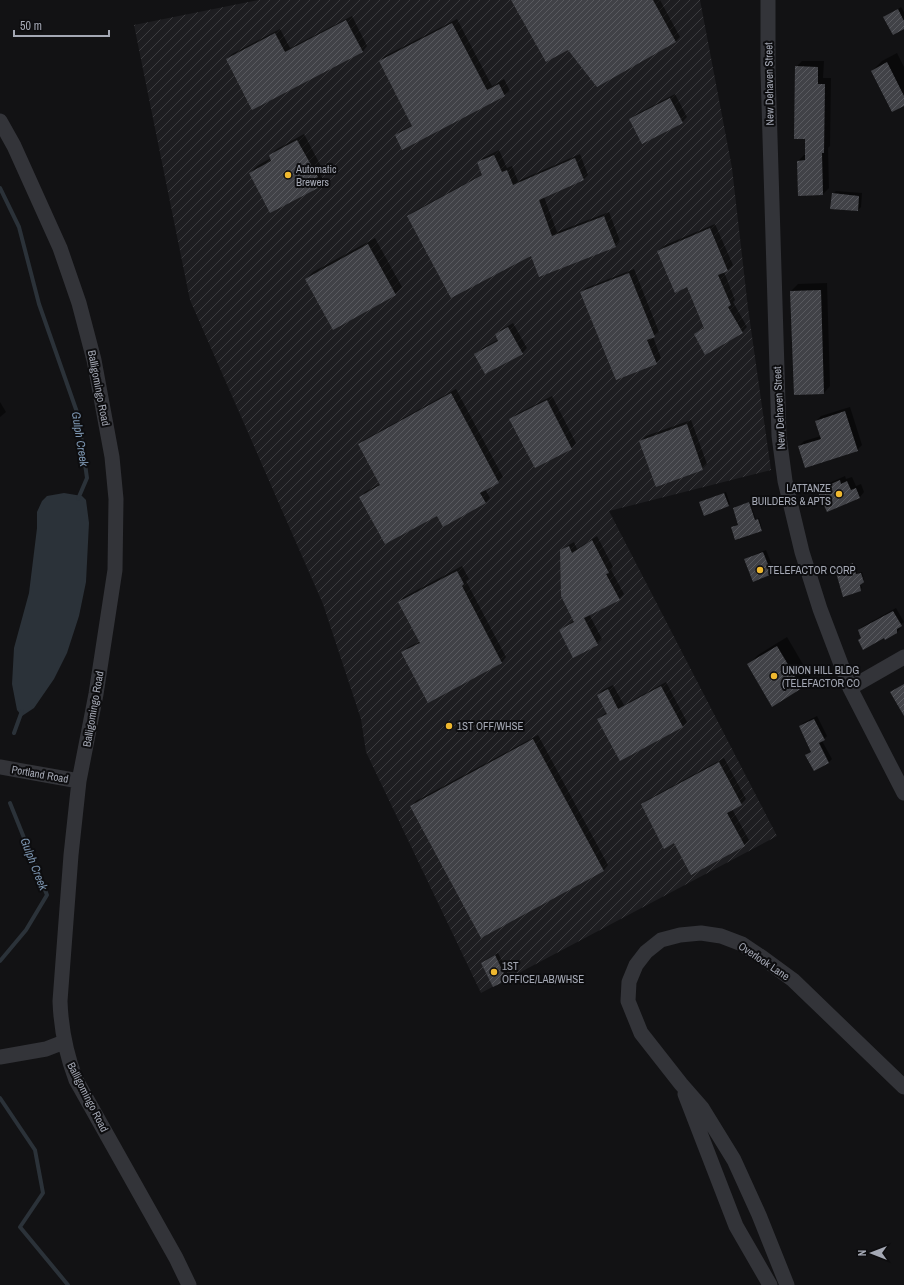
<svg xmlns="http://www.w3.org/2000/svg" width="904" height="1285" font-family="'Archivo Narrow',sans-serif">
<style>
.industrial{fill:url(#industrial-furrows)}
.water{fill:#2b3239}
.shadow{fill:#0007}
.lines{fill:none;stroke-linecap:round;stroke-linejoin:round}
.stream{stroke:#2b3239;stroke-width:4}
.building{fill:url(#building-hatch)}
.minor{stroke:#333439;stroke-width:15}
.poi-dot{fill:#efb82f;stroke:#0d0d0f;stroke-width:1.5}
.labels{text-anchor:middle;stroke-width:4;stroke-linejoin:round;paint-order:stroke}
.street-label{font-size:11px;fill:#a4a8b4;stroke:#0d0d0f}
.poi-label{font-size:11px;fill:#a4a8b4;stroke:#0d0d0f;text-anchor:start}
.water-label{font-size:12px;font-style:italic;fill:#7b94af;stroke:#0d0d0f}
</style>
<defs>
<pattern id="industrial-furrows" width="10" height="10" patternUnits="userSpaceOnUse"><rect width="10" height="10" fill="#1e1e21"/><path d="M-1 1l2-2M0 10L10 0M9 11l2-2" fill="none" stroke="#3c3c3f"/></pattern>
<pattern id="building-hatch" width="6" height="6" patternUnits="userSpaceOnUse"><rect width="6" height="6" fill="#414247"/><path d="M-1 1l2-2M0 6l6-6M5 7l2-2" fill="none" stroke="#595a5f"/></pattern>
</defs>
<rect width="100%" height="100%" fill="#121214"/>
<!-- industrial -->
<path class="industrial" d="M259,0H700L732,168L748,308L771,470L609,511L777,836L481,993L366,752L361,719L323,604L190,300L134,25Z"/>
<!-- water -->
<path class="water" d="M64,493L82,496L86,500L89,523L86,582L79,616L67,653L54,679L34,708L22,716L17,710L12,684L14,648L29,593L37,528V512L42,501L47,496Z"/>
<!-- shadow -->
<path class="shadow" d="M517,0H660L680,37L676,41L569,49Z
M901,7L904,12V28L885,18Z
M352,16L367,46L363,51L253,109L227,59L232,54L280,29L290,48Z
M457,19L492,86L504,79L510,91L505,95L403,148L396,135L401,131L413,125L380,61L385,56Z
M897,53L904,67V105L872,71L882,61Z
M802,61H824L823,78H831L830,146L828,148L829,188L823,194L798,161L804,155H806V138L796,67Z
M675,94L687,117L682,122L630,119L635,115Z
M304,134L323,170L320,174L324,181L317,187L250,173L257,166L271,158L270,155L277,149Z
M499,150L507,168L512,166L518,181L580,154L588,175L584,179L544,197L557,232L609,212L620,241L616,246L531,254L408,217L413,212L483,174L478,163L483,158Z
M836,191L862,193L861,207L858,210L833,194Z
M715,224L733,265L728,270L724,272L735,300L733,302L747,327L742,332L706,353L695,334L705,327L688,286L658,251L663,246Z
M375,238L402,287L395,294L306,279L313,272Z
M634,269L659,332L653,337L661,358L656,363L582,292L586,288Z
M827,283L830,386L824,393L791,291L798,284Z
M513,323L527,348L522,353L476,354L481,349L499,339L496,334L501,330Z
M456,389L503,477L498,482L485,489L490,498L485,503L438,514L360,497L365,492L380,484L359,444L364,440Z
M552,396L576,443L572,448L536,466L511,420L515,415Z
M0,402L6,412L0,417Z
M850,407L862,445L857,450L799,446L804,441L821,436L816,421L821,416Z
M691,420L707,464L702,469L641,441L646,436Z
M845,476L846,479L852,477L856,486L861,484L864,492L860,497L827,511L818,491L823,486Z
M726,492L730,504L729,505L700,502Z
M750,502L756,520L759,518L762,529L761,530L732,527L739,524L734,508Z
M597,536L613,567L611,570L624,594L619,599L589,614L602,639L597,644L561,631L566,626L575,620L561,551L567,546L574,542L577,549Z
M766,550L774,570L771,573L746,560L749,557Z
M854,563L857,573L862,572L864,580L860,583L862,588L844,595L837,569Z
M462,566L469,579L466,581L506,657L502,662L428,701L402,653L407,648L420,641L399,602L404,597Z
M896,608L904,622L899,626L900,629L897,632L885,637L859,640L862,637L859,630L862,627Z
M787,637L811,678L802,688L748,665L758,655Z
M666,682L687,722L682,727L598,719L607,712L598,695L603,690L613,685L624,705Z
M817,716L827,736L822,741L832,759L829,762L814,770L806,755L812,751L800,726L803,723Z
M538,735L608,865L604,870L411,806L416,801Z
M724,758L746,799L741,804L732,809L749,840L744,845L675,842L642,804L647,800Z
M498,953L510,976L507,979L482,963L485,960Z"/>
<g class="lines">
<!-- stream -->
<path class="stream" d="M0,188L19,227L39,304L78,415L87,478L78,499
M14,733L22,711
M0,961L26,930L47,895L10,803
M0,1098L35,1150L43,1193L20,1227L68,1285"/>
</g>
<!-- building -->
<path class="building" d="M511,0H653L676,42L597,87L568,50L546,62Z
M898,9L904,21V29L893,35L883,17Z
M346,20L363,52L252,110L226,59L275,33L285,52Z
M452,23L487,90L499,84L505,96L402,150L395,135L412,126L379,61Z
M887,62L904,96V106L892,112L871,71Z
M795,66L818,67V84H825L824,153H822L823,195L798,196L797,161L805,160V139H794Z
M670,98L683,123L642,144L629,119Z
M297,140L318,177L313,180L318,188L270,213L249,173L271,161L269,155Z
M494,155L502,172L507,170L513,185L575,158L584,180L539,200L552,236L604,216L616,247L539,277L531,256L451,298L407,216L482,175L477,162Z
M832,193L859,196L858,211L830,209Z
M710,228L728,271L718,275L731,305L728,307L743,333L705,355L694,334L704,328L687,287L675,293L657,251Z
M368,244L396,295L333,330L305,279Z
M629,273L655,337L647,340L657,364L616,380L580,292Z
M821,290L824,394L794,395L790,291Z
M508,327L523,354L485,374L474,354L498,341L495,334Z
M451,393L499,483L480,493L486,503L443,527L437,516L385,544L359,497L380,485L358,444Z
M547,400L572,449L535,468L509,419Z
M845,411L858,451L805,468L798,446L821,439L815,421Z
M687,424L703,470L656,487L639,441Z
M840,480L841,484L847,481L851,490L856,488L860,498L827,512L817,490Z
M724,493L729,506L704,516L699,502Z
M749,502L755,520L758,519L762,531L735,540L731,527L738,525L733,508Z
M592,540L609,573L606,574L620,600L584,618L598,645L573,658L559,630L574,622L561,596L560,550L569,546L572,553Z
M763,552L772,574L753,582L744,559Z
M853,563L856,574L861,573L864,582L860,585L861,591L843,597L835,569Z
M457,571L464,584L462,586L502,663L428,703L401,652L420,643L398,602Z
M893,611L902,626L897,629V633L885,640L884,638L863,650L858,640L861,638L858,630Z
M777,646L802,688L772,707L747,664Z
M904,684V716L890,692Z
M661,686L683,727L620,761L597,719L607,714L597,695L608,689L618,709Z
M814,719L825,740L819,743L829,763L814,771L805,755L811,752L799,726Z
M533,739L604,871L481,938L410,806Z
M719,762L742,805L727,813L745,846L691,875L674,843L664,849L641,804Z
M495,955L507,980L493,987L481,963Z"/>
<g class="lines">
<!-- minor -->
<path class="minor" d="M768,0V71L779,436L785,481L802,552L820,609L850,688L904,793
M0,121L14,146L60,248L79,303L94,360L112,457L116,499L115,570L96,694L79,781L71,855L60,1001C61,1029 66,1054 76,1080L176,1258L189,1285
M850,688L904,657
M0,767L79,781
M0,1057L46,1049L64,1042
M685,1094L736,1226L770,1285
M787,1285L759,1215L734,1160L702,1108L681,1084L641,1033L628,1001L629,982L636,965L646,952L661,940L680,935L701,933L721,936L742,944L763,958L793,980L904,1087"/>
</g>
<!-- markers -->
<g class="poi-dot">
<circle cx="288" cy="175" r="4"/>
<circle cx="839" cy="494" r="4"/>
<circle cx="760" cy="570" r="4"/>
<circle cx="774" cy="676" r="4"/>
<circle cx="449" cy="726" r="4"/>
<circle cx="494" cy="972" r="4"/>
</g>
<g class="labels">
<!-- street labels -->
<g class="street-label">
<text transform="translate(769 84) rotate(-91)" y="4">New Dehaven Street</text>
<text transform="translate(99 388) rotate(79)" y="4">Balligomingo Road</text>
<text transform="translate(779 408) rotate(-93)" y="4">New Dehaven Street</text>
<text transform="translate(93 709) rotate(-80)" y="4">Balligomingo Road</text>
<text transform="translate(40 774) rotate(10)" y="4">Portland Road</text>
<text transform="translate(764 961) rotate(34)" y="4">Overlook Lane</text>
<text transform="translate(88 1097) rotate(63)" y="4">Balligomingo Road</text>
</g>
<!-- poi labels -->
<g class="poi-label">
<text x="296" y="173">Automatic<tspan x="296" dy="13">Brewers</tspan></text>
<text x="831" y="492" text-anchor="end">LATTANZE<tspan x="831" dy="13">BUILDERS &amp; APTS</tspan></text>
<text x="768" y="574">TELEFACTOR CORP</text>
<text x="782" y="674">UNION HILL BLDG<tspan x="782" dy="13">(TELEFACTOR CO</tspan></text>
<text x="457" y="730">1ST OFF/WHSE</text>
<text x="502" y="970">1ST<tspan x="502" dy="13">OFFICE/LAB/WHSE</tspan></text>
</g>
<!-- water labels -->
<g class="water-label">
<text transform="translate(80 439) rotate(81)" y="4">Gulph Creek</text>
<text transform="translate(34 864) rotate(69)" y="4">Gulph Creek</text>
</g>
</g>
<!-- north arrow -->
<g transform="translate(872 1253) rotate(270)" stroke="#0d0d0f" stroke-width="3" paint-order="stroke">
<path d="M0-3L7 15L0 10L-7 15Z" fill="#a4a8b4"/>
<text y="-6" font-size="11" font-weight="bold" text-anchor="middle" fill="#a4a8b4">N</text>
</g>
<!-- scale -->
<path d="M14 30v6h95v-6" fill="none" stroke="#a4a8b4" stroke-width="2"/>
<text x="20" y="30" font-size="12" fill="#a4a8b4" stroke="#0d0d0f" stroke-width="3" paint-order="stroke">50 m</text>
</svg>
